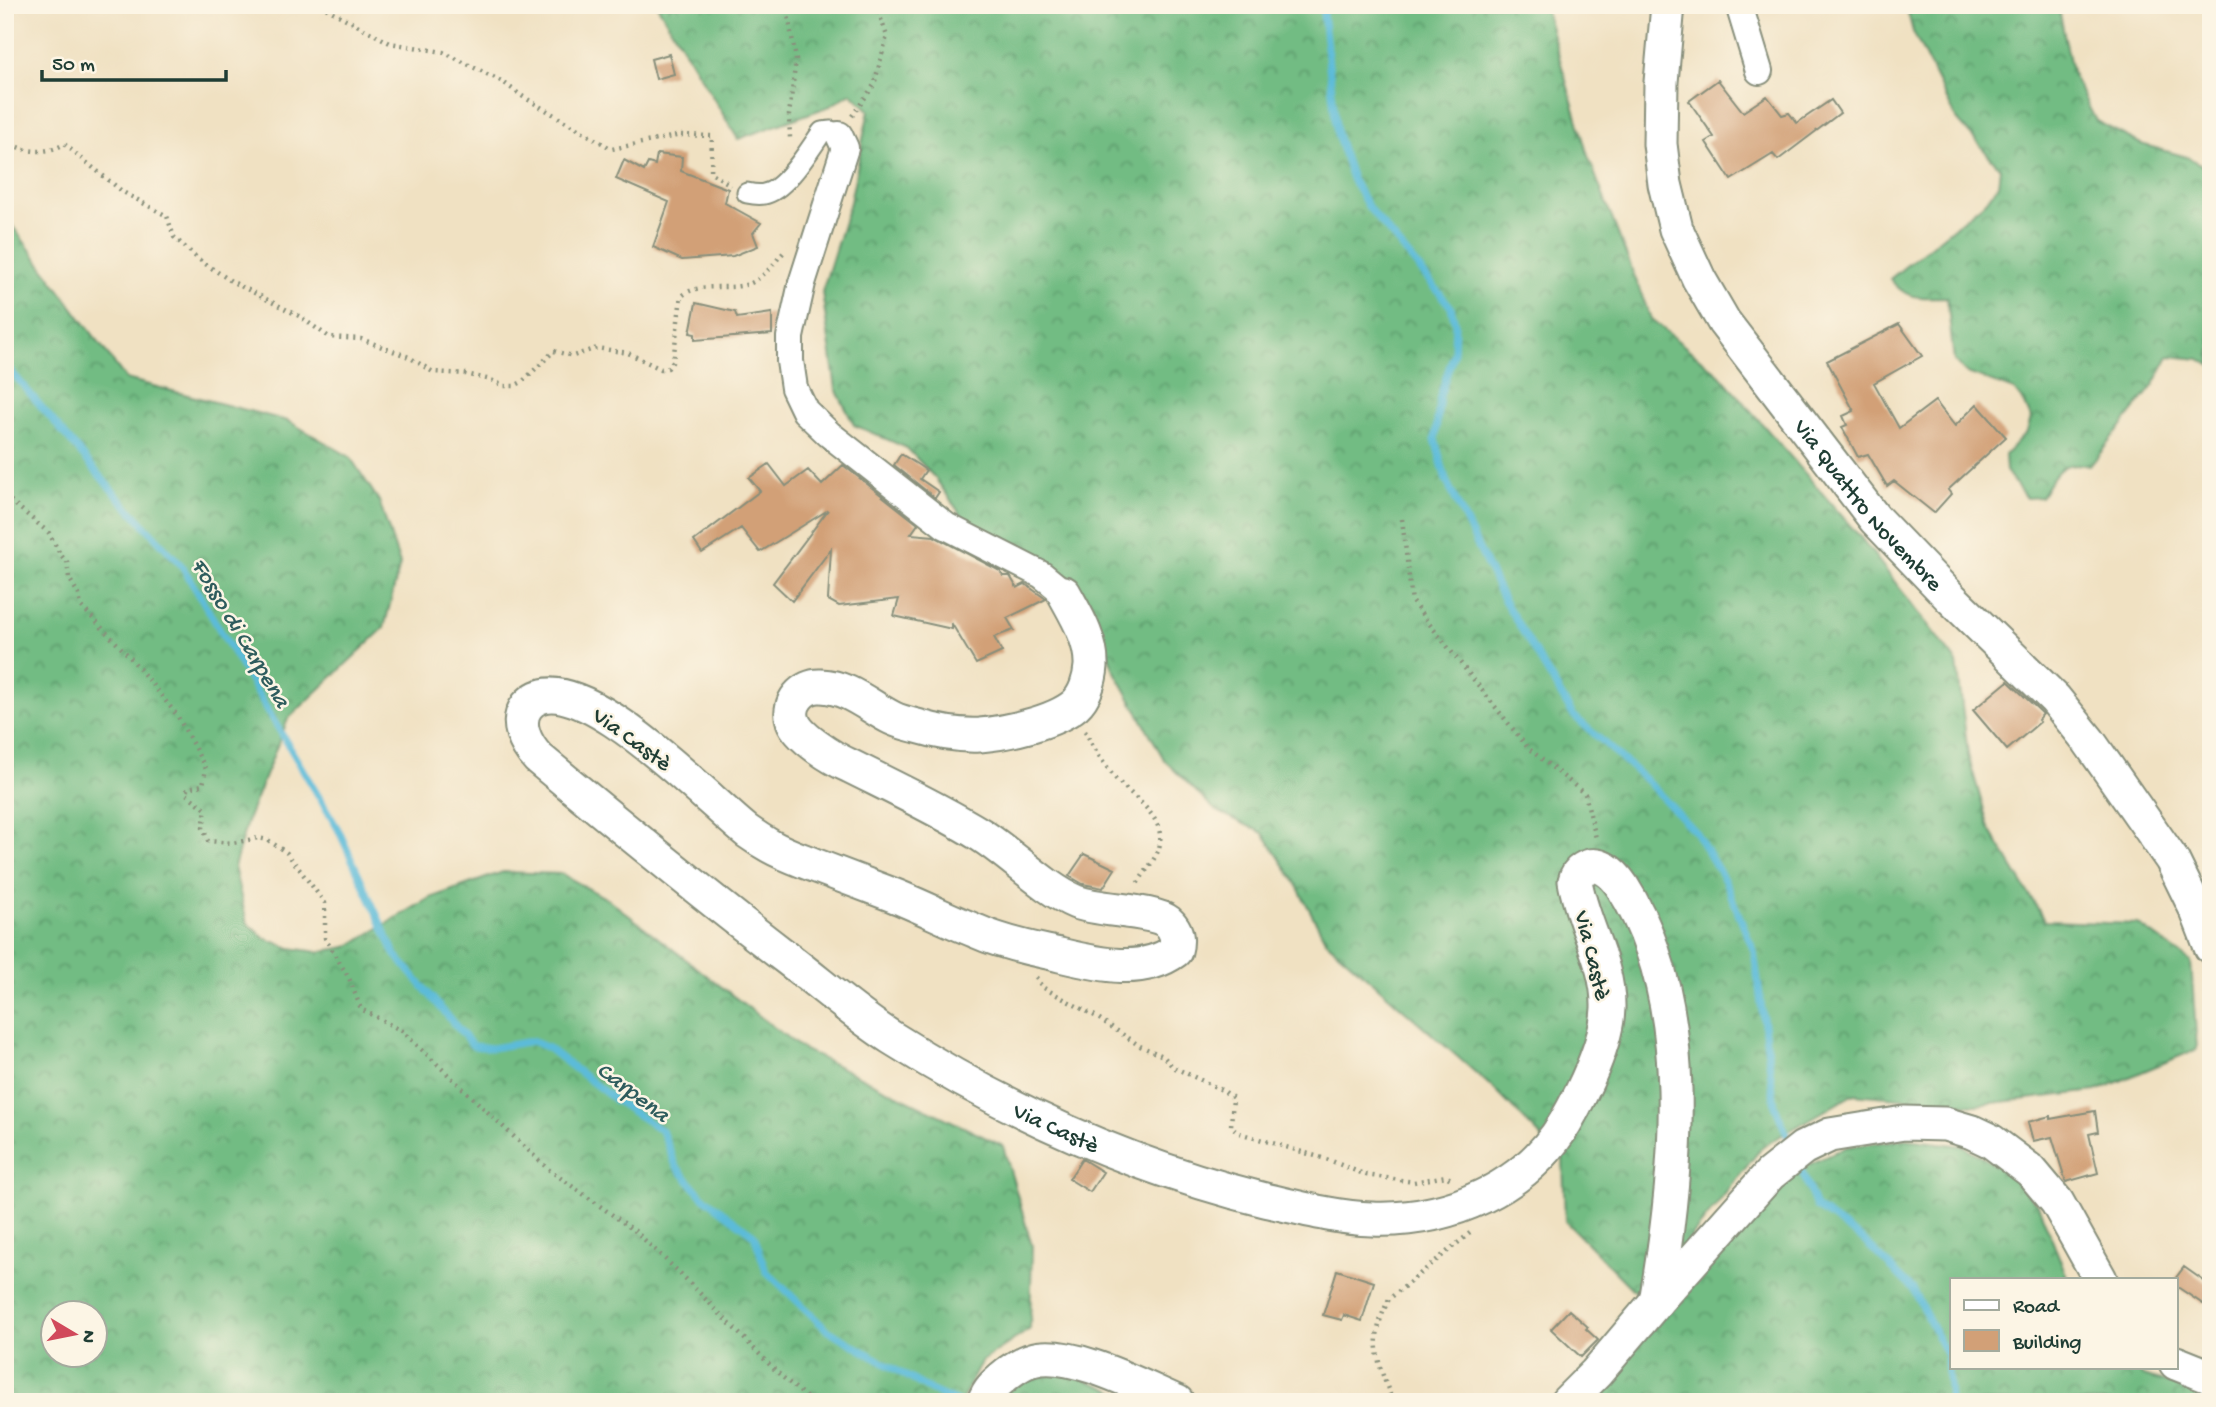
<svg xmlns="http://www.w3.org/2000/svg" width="2216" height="1407" font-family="'Gochi Hand',sans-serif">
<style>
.forest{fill:url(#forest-crowns);stroke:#487c5c;stroke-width:2;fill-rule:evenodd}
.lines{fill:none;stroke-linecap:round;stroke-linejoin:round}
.stream{stroke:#5bbbd9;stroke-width:7}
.building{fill:#d2a077}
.pedestrian-casing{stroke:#888f7b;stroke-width:23}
.minor-casing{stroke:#888f7b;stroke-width:30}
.tertiary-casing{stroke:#888f7b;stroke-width:37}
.path{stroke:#888f7b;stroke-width:4.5;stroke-dasharray:2 5;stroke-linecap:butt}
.pedestrian{stroke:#fff;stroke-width:19}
.minor{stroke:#fff;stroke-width:26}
.tertiary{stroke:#fff;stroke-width:33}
.labels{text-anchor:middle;stroke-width:5;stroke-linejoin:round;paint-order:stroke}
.street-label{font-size:23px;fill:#1f3d34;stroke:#fcf5e5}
.water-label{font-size:24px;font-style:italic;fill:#2e5c5d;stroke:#fcf5e5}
</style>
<defs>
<pattern id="forest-crowns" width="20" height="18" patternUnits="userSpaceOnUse" patternTransform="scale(1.75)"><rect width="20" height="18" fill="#72bc83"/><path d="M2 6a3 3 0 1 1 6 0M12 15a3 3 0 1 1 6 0" fill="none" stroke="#5d9a6c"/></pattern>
</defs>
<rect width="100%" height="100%" fill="#fcf5e5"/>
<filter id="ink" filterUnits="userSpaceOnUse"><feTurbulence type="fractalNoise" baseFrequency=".0143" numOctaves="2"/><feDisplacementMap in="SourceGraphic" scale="14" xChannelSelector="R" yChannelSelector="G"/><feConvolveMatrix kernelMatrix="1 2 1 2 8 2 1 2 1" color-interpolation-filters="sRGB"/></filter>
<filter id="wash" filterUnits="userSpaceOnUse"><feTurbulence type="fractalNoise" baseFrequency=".00686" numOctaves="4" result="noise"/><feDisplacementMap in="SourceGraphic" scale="28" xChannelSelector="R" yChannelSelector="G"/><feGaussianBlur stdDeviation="1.57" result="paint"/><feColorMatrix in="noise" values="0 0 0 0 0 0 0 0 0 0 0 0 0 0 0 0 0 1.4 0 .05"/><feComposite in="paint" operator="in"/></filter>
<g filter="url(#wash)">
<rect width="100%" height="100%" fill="#f0e1c2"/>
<!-- forest -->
<path class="forest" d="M657,5H1544L1588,156L1651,319L1719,374L1861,538L1957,663L1968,755L1989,828L2045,921L2138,924L2191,962L2197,1049L2096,1091L1975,1105L1854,1094L1763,1146L1642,1299L1565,1221L1563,1159L1493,1088L1326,941L1294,880L1263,833L1215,810L1165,761L1113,668L1095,616L1069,579L966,522L935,478L907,448L854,425L836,389L822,292L850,202L869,110L851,93L830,106L738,139Z
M1906,5H2058L2073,76L2096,121L2141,144L2187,157L2211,170V366L2200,359L2169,356L2153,386L2090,466C2059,459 2056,473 2041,497L2026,498L2006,471L2005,455L2027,432L2031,418L2025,404L2014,390L1967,373L1954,361L1947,297C1921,297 1908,302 1890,279L1987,200L1998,185L2000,168L1956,118L1913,32Z
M5,216L126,379L288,421L350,457L379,501L400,564L384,628L288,719L248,818L234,867L247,923L264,938L290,948L318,952L347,947L430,898L503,872L562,874L609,900L802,1049L1003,1146L1032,1246L1030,1329L981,1362L961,1402H5ZM52,1312H94V1354H52Z
M1906,1139L1963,1146L2009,1173L2038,1205L2068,1279H1952V1367H2134L2143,1376L2211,1395V1402H1586L1780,1186L1810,1164L1846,1147Z
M1033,1372L1071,1374L1142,1402H995Z"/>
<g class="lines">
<!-- stream -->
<path class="stream" d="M1322,5L1337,134L1352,179L1369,208L1451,307L1455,323L1454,352L1440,396L1435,439L1446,480L1502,597L1573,715L1648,782L1696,833L1725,881L1754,951L1775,1106L1792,1147
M5,364L111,489L182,566L338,829L395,954L473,1046L492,1048L532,1041L548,1048L615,1100L662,1131L676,1166L702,1196L754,1235L766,1271L826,1329L930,1390L957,1402
M1799,1164L1816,1207L1863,1240L1913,1289L1947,1356L1950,1402"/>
</g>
<g id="blocks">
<!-- building -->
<path class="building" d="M669,54L674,74L656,79L651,59Z
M1718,80L1743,112L1767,96L1782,115L1789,113L1797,123L1831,100L1840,113L1778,160L1773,154L1731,180L1706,142L1714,137L1689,101Z
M657,154L682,157L681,171L728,189L725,203L761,223L753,233L758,246L733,256L682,260L653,247L669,202L616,179L624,160L644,171L648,163L655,165Z
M696,303L735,312L737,318L772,313V334L695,340V334L690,333Z
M1899,324L1922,356L1874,383L1899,428L1935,401L1955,426L1977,404L2006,437L1948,490L1951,494L1934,513L1894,481L1887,486L1868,454L1858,457L1842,427L1847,425L1843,416L1854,411L1827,361Z
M901,454L926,470L920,479L939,492L935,498L894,465Z
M769,464L786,486L808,470L822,485L843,465L918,524L911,534L934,536L1000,571L1003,576H1010L1017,588L1025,584L1046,599L1007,618L1014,630L994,637L1002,652L976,664L952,624V629L894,616L899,599L839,606L828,600L831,549L792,601L773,583L828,510L760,552L741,528L702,553L694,541L760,491L749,478Z
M2008,681L2043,714L2038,720L2040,722L2007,750L1973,710Z
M1084,854L1115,869L1103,888L1083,884L1069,876Z
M2095,1111L2098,1132L2089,1134L2098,1173L2066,1182L2052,1137L2033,1141L2028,1122L2050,1116V1119Z
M1082,1159L1103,1172L1090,1192L1069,1179Z
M2184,1267L2211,1286V1292L2203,1304L2176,1286L2175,1279Z
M1337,1270L1374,1282L1362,1321L1344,1315L1342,1320L1323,1315Z
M1569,1310L1588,1327L1586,1329L1598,1340L1581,1357L1551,1329Z"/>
</g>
</g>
<g filter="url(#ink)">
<use href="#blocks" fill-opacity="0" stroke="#888f7b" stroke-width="2"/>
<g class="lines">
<!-- pedestrian casing -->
<g class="pedestrian-casing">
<path id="pedestrian" d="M747,193C752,194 759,195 764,194C785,191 810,149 822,132L831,131L839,135"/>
</g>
<!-- minor casing -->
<g class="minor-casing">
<path id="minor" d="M1739,5L1759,71
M839,135L845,148L802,283L790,337V361L794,388L805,411L829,434L946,526L1042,575L1064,593"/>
</g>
<!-- tertiary casing -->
<g class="tertiary-casing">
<g id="tertiary">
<path id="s1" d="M1668,5L1661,82L1660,144L1665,184L1676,229L1699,279L1724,322L1875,519L1951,598L2055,699L2088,740L2172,860L2197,911L2211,947"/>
<path id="s2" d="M1064,593C1076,615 1092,640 1091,666C1090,680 1085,696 1075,705C1055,722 1006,733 980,735C960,736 937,732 917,726C909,724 900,722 892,718C868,706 849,687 821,686C803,685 787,703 793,721C799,738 834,759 850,766C894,788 939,809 981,835C1011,854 1045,889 1076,902C1100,911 1153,910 1168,922C1177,930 1178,940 1175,951C1138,978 1087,961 1047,952C1023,947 998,941 976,931C948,920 921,906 893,895C867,885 841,875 814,865C799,859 784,854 770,846C763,842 755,837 748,832C714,807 570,653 527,706C514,723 526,745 538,758C620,826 703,894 788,959C822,985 856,1015 892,1038C1007,1111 1133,1167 1265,1200C1300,1208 1337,1218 1372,1219C1448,1222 1526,1188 1565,1123C1583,1092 1607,1043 1608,1008C1609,963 1582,924 1575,881C1576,876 1578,872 1583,869C1599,859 1614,874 1622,886C1696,1002 1678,1173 1656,1302"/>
<path d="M2176,1363L2211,1377"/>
<path d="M984,1402C988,1389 998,1381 1008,1373C1015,1368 1023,1362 1032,1360C1068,1348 1142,1387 1177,1402"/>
<path d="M1567,1402L1596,1373L1656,1302L1770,1174L1803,1148L1830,1135L1904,1123L1945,1124L1972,1132L1991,1141L2031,1171L2057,1202L2100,1279"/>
</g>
</g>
<!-- path -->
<path class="path" d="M320,5L390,43L443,52L503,82L522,96L612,149L681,135L712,136L711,173L731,185
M783,5L787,10L796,59L789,115L790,138
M852,116L874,85L887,36L876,5
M5,141C23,152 46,155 64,144L123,192L167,216L174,237L198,259L231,281L299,316L329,337L361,339L409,357L433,372L466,374L491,380L504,386H514L522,382L554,351L573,356L597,348L628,353L661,369L668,368L673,361L681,297C699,279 733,294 755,281C766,275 776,260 786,250
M5,496L49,533L60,554L67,562L69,578L79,595L81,606L129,656L177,715L206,769L203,785L188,788L185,793L206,809L203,828L208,841L233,843L258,838L268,840L287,853L325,903V938L349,978L361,1009L402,1031L548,1169L635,1231L681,1274L780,1375L812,1402
M1402,519L1412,602L1528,748L1585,794L1596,838
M1085,731C1092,745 1101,760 1111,773C1127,795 1168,814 1159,848C1155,861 1142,875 1136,886
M1036,977L1042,987L1095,1016L1140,1046L1163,1056L1173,1067L1224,1091L1233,1098L1231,1126L1239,1133L1329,1160L1366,1175L1414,1182L1446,1176L1452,1180
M1393,1402C1377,1361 1368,1341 1389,1299L1470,1233"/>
<!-- pedestrian -->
<use href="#pedestrian" class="pedestrian"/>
<!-- minor -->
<use href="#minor" class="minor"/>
<!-- tertiary -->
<use href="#tertiary" class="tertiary"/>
</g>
</g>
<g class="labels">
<!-- street labels -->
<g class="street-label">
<text dy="8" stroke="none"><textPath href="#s1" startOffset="564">Via Quattro Novembre</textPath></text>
<text transform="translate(633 738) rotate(36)" y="8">Via Castè</text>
<text transform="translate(1594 955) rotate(76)" y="8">Via Castè</text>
<text dy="8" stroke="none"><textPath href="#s2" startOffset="2331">Via Castè</textPath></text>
</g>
<!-- water labels -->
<g class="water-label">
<text transform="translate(242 632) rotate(59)" y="8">Fosso di Carpena</text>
<text transform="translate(634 1091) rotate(37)" y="8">Carpena</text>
</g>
</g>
<!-- margin -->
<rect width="2216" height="1407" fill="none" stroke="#fcf5e5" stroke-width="28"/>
<!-- legend -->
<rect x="1950" y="1278" width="228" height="91" fill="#fcf5e5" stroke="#a4ab9e" stroke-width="2"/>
<rect x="1964" y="1300" width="35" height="10" fill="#ffffff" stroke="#a4ab9e" stroke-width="2"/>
<text x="2013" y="1312" font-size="21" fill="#1f3d34">Road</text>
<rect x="1964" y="1330" width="35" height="21" fill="#d2a077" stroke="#a4ab9e" stroke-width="2"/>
<text x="2013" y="1348" font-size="21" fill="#1f3d34">Building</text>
<!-- north arrow -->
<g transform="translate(74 1334) rotate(100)"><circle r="33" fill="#fcf5e5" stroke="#a4ab9e" stroke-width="2"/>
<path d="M0-5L12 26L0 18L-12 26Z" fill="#d1495b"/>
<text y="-10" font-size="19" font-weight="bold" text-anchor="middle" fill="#1f3d34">N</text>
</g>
<!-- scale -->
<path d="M42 70v10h184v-10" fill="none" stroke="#1f3d34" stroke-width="3.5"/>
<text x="52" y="70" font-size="21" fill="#1f3d34" stroke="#fcf5e5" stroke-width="5" paint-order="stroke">50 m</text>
</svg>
